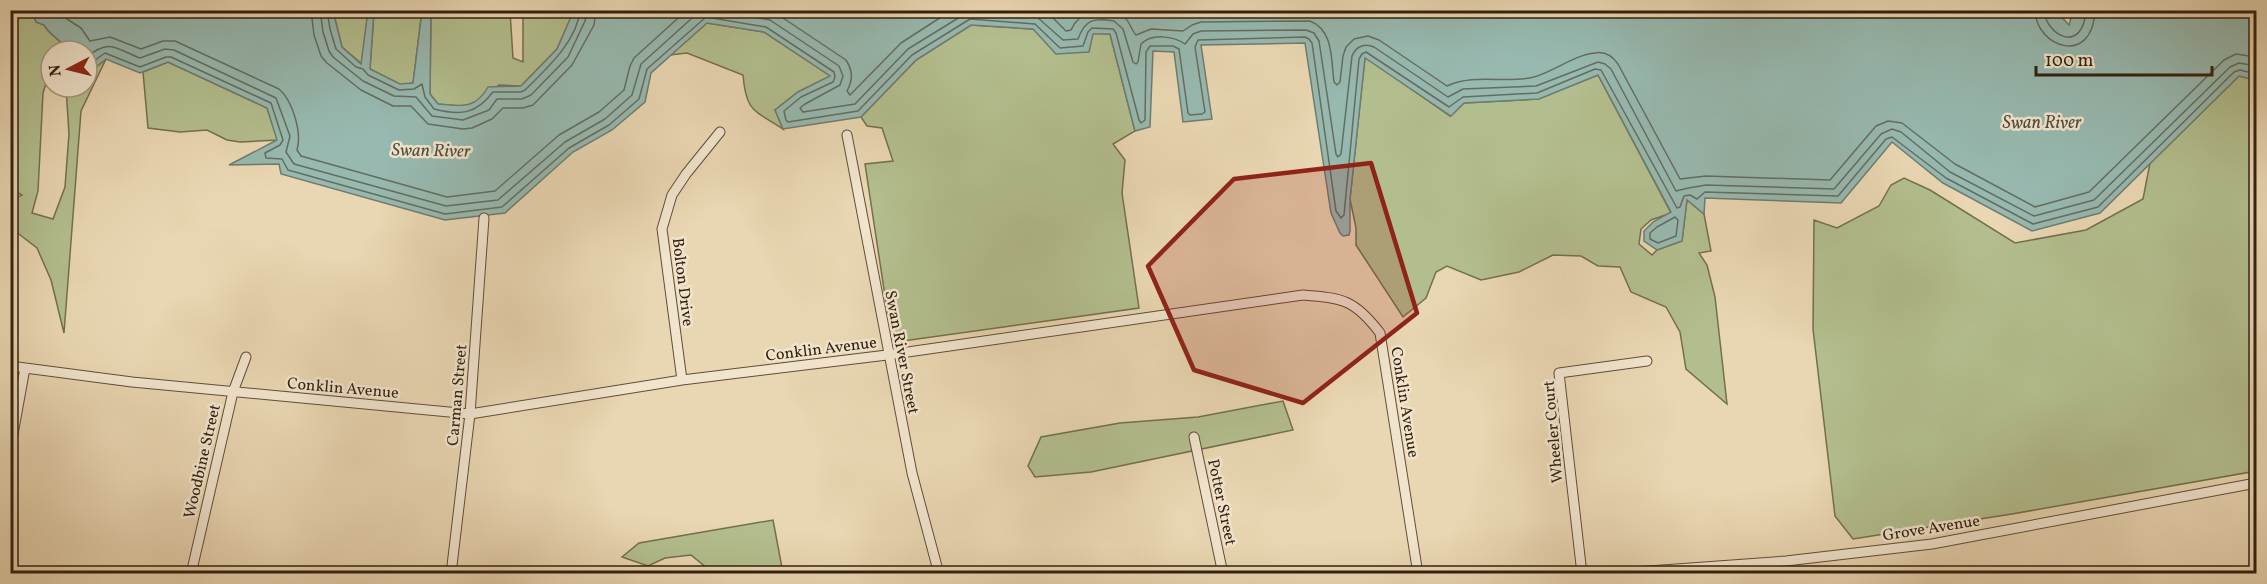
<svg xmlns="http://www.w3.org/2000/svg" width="2267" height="584" font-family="Vollkorn,serif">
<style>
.green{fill:#b3be8e;stroke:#72704e;stroke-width:1.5}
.water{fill:#97b9b0;stroke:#6f7c70;stroke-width:1.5}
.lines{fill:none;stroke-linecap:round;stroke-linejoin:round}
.shore{stroke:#646d60;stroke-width:1.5}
.minor-casing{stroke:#604e38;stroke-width:11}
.minor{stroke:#f1e4cd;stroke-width:9}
.marked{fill:#8f2418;fill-opacity:0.2;stroke:#8f2418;stroke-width:4.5;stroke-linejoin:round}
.labels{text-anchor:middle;stroke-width:5;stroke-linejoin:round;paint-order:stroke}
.street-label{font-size:16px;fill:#32210f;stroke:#f1e4cd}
.water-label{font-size:18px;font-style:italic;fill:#504f3f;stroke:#f1e4cd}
</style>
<rect width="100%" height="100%" fill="#e9d6b2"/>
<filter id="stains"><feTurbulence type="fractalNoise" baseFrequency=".00333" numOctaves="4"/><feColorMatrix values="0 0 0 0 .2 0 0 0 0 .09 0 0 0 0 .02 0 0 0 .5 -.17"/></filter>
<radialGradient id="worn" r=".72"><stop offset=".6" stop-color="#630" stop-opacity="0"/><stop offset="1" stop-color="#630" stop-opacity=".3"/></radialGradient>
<!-- green -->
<path class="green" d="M10,11H32L36,22L44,25C51,37 62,40 69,51H51V68L43,93L38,191L32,213L53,219L65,187L69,134L66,87H76L77,94L82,91L84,87H87L90,72L106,59L81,111L64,333L51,280L37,248L11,228V201L22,195L11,189Z
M333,11H368L362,64L342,47Z
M374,11H422L413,83L400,85L370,69Z
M431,11H510L513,58L523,62V11H574L557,49L521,86L499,85L481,99L465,107L438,104L430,94Z
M707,23L764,32L831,76L798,92L775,110L783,129C754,110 746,112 743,75L687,53L670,55Z
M971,25L1110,34L1135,131L1113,144L1125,160L1122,193L1139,308L903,341L890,329L865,164L893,161L882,128L867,126L861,117L916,60Z
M1365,57L1450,116L1464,103L1538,99L1598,75L1671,213L1651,220L1641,229L1639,244L1652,255L1657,250L1682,241L1687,200L1704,214L1711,251L1699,253L1707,265L1715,297L1727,404L1686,369L1680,332L1666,307L1631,292L1620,267L1598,266L1581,256L1553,255L1519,272L1481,280L1447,266L1436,272L1426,298L1403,317L1356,245V228L1350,199Z
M168,62L267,108L278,140L240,142L227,140L207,130L180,132L148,128L143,72Z
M2239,76L2256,80V471L2012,514L1853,539L1835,516L1813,329L1814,220L1837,228L1879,206L1891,185L1904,178L1930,190L2015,243L2086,230L2143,199L2150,163Z
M1283,401L1293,430L1091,472L1035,477L1028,466L1041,437L1120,423L1198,417Z
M773,520L783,573H720L707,568L691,555L665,558L648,566L622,557L639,543Z"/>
<!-- water -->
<path class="water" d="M574,10H2055L2069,25L2073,11L2256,10V80L2239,76L2100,213L2032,231L1943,183L1892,142L1841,203L1705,198L1704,214L1687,200L1682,241L1657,250L1644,241V231L1653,222L1671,212L1598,75L1539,99L1464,103L1451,116L1365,58L1350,199V231L1349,235L1343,236L1340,233L1331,213L1305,43L1201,45L1212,119L1183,122L1174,52L1153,51L1150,127L1135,131L1110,34H1093L1089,52L1056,54L1033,29L971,25L916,60L861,117L783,129L775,110L798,92L830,76L764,32L707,23L651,73L645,102L612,130L573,152L505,213L445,220L281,174L279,164L229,165L277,140L267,108L168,62L140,73L106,59L90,72L87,80V51H69C62,40 51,37 44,25L36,22L32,11H333L342,47L361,64L368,11H374L370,69L400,84L413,83L422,11H431L430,94L438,104C461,106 475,110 488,87L521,86L557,49Z"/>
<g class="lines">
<!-- shore -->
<path class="shore" d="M61,10L67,19L81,28L90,41L110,37L141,49L163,41H175L279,89C293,101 302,133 297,150L301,156L447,197L495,191L559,135L599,112L624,90L630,66L634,58L687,10
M311,10L314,35L321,56L327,63L361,90L393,106H411L428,124L463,129L472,128L492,119L503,108H523L533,105L572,65L594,25L596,10
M320,10L323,32L329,51L333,57L363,81L394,96L416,97L432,116L463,120L489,110L497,99H522L531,95L568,57L585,21L587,10
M327,10L330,29L336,49L356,67L363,69L368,75L399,90L414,89L422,84L425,97L434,109C461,116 476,114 493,92H521L525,90C546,69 577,42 580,10
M717,10L770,20L839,66L843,76L840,85L805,104L800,108L803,112L855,104L908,49L968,12L1037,17L1063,40L1078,39C1085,19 1094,18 1114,21L1123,29L1133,62L1136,64L1138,62L1141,44C1152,33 1173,36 1185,44L1193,34L1201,31L1306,30L1314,33L1319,41L1336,154L1338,157L1341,154L1352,56C1356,46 1365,43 1374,47L1448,97L1463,89L1536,86L1598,62L1605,64L1611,69L1676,191C1686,188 1696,187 1706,185L1834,189L1881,134L1892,129L1901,132L1950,172L2034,216L2094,200L2230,67L2239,63L2256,66
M771,10L846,60C853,71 853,80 847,91L850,95L901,43L952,10
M1045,10L1066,31L1071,30C1079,11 1106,3 1123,16C1130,21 1131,30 1136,35L1151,29L1183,31L1192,25L1201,22L1310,21C1334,30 1331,61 1334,82L1337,85L1340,82L1343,56L1346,47L1354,39L1368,36L1379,40L1447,86C1474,73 1506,84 1534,77C1555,71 1574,55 1595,53C1605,51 1613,57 1618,64L1680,179L1706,176L1830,180L1876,126L1888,121L1902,123L1955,164L2035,207L2089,192L2224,60L2236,54L2256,57
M2035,10C2036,48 2093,67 2095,10
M2044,10C2046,36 2083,55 2086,10
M87,57C110,38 116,49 140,58L165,49L174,50L276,98L290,136L286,152L294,164L446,206L498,200L565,142L605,119L632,95L641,64L701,10
M87,66L105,53L140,67L166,57H171L271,103L283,140L280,145L265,153L266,158L282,159L288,170L445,214L502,207L569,148L609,125L639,99L647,69L706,17L766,27L834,72L835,77L833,82L801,97L784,111L786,120L788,122L858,111L912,55L970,19L1035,24L1060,48L1083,46L1088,32L1092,28L1113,29L1116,33L1139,120L1141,123L1145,120L1146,52L1150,46H1173L1179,49L1188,113L1190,115L1202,114L1205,112L1195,47L1198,40L1305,37L1309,39L1312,43L1336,211L1341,218L1344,215L1359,59L1362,54L1366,52L1449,107L1463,97L1537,93L1595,69L1601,70L1677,208L1680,207L1684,196L1690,195L1697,199L1705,192L1838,196L1886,139L1892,137L1946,178L2033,224L2098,207L2234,72L2240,70L2256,74
M1675,217L1678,220L1676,236L1658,243L1650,239V233L1657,227Z"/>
<!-- minor casing -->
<g class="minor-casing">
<path id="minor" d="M847,135L912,473L939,574
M10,366L132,382L470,414L682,380L887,355L1303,295C1343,298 1355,300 1380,333L1418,574
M682,380L662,229L672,195L686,174L720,132
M1194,437L1223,574
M10,451L25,368
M191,574L233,392L246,357
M451,574L470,414L484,218
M1582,574L1559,373L1647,361
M1607,574L1786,561L1932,544L2256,483"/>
</g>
<!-- minor -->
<use href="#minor" class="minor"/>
</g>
<!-- marked area -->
<path class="marked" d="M1371,163L1417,313L1303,403L1194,370L1148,266L1234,179Z"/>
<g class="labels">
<!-- street labels -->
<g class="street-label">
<text transform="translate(684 282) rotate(83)" y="6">Bolton Drive</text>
<text transform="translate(821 348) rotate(-7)" y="6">Conklin Avenue</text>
<text transform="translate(903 352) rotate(79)" y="6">Swan River Street</text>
<text transform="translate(343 387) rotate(5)" y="6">Conklin Avenue</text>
<text transform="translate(456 395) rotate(-85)" y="6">Carman Street</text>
<text transform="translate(1406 402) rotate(81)" y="6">Conklin Avenue</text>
<text transform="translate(1552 432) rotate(-95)" y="6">Wheeler Court</text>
<text transform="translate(201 461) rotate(-77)" y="6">Woodbine Street</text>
<text transform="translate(1223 502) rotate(78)" y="6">Potter Street</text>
<text transform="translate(1931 527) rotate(-9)" y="6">Grove Avenue</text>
</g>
<!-- water labels -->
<g class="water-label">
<text x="2042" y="128">Swan River</text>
<text transform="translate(431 150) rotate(1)" y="6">Swan River</text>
</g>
</g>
<!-- margin -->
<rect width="2267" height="584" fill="none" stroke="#e9d6b2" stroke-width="36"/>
<rect x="12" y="12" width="2243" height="560" fill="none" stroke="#32210f" stroke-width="3"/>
<rect x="18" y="18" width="2231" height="548" fill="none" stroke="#32210f" stroke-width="1.5"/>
<!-- north arrow -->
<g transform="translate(69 69) rotate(263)"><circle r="28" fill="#f1e4cd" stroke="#a59681" stroke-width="1.5"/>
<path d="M0-4.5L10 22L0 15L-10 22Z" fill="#8f2418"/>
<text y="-9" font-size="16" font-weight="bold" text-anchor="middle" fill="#32210f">N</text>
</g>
<!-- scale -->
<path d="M2036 66v9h176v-9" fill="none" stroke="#32210f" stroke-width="3"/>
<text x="2045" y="66" font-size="18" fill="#32210f" stroke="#f1e4cd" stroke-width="4.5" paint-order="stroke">100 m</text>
<rect width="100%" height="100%" filter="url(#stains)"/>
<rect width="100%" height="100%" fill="url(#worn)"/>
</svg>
